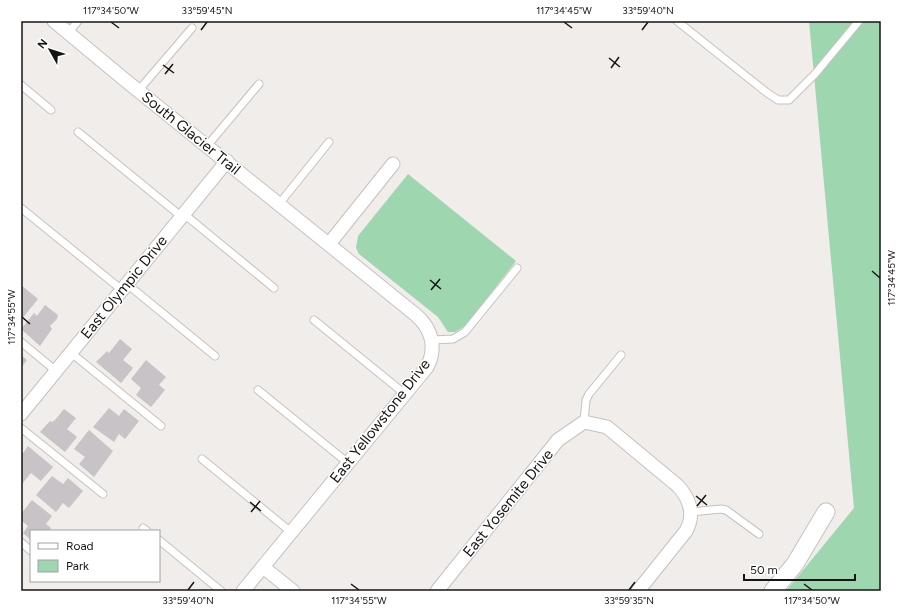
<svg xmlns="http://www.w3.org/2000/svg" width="902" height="612" font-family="Figtree,sans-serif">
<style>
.green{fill:#9dd6af}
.building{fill:#c7c3c6}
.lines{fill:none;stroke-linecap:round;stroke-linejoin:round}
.service-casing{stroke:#c6c1bf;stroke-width:9}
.minor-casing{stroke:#c6c1bf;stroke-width:15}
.tertiary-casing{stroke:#c6c1bf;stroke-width:19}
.service{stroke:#fff;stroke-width:7}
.minor{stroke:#fff;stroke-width:13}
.tertiary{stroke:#fff;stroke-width:17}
.ticks{fill:none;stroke:#171514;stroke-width:1.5}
.labels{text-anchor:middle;stroke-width:3;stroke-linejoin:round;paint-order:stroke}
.street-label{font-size:15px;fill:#171514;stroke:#fff}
.neatline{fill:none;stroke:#171514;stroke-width:1.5}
.ticks-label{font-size:10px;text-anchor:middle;fill:#171514}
</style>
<rect width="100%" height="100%" fill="#f1edeb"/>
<!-- green -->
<path class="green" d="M809,21H881V591H786L854,508Z
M408,174L516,261L465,326L455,332H448L438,317L359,254L356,248L358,236Z"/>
<!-- building -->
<path class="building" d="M21,285L38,299L21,320Z
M45,305L58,315L57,319L50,326L52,329L40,346L21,329L34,313L37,316Z
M120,339L132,349L123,360L133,368L121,383L96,362L107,351L109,353Z
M21,355L27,360L21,368Z
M146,360L166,377L159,385L165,390L151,407L136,395L141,388L131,379Z
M109,408L119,416L124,409L139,421L125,439L119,434L114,442L93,427Z
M64,409L76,418L67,429L77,437L65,452L40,432L50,421L52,422L55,420Z
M89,430L113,451L94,477L79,464L85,457L74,449Z
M28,446L53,467L41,481L31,473L22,484L21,483V456Z
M52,476L63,484L68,478L83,491L69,508L63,503L56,512L36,495Z
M32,500L52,516L46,524L51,528L49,531H31V540L23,533L28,526L21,520V514Z"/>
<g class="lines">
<!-- service casing -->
<g class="service-casing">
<path id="service" d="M677,21L766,92L778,100H789L815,74L859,21
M68,33L78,21
M21,85L51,110
M138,91L192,28
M78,132L182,217
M207,146L259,84
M279,204L329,142
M21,208L122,290
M184,214L274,288
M127,284L215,356
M314,320L405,394
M432,340L453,339L465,332L517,268
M21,342L56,371
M70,352L161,426
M258,390L348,463
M584,422L586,400L589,394L621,355
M21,428L103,494
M202,459L291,532
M691,512L721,509L726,510L759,534
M143,528L147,531
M159,540L221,591
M21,542L31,551"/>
</g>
<!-- minor casing -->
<g class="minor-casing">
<path id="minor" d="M54,21L125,80L416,315C432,329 437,348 427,367L243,591
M329,244L393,164
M21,414L227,161
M263,567L293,591
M437,591L558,440L584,422L607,427L678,486C690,499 695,515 686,531L638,591"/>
</g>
<!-- tertiary casing -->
<g class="tertiary-casing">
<path id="tertiary" d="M773,591L795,564L826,512"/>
</g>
<!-- service -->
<use href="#service" class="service"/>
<!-- minor -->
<use href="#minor" class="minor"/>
<!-- tertiary -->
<use href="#tertiary" class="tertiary"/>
</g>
<!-- ticks -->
<path class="ticks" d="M111,22L119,28M564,22L572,28M201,30L207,22M642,30L648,22M609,58L620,67M163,65L174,73M611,68L619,57M165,74L173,64M872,271L880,278M430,280L441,289M431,290L440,279M22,317L30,324M696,496L707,505M250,502L261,511M697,506L706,495M251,512L260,501M351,584L359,590M804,584L812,590M188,590L194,582M629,590L635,582"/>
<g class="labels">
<!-- street labels -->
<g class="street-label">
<text transform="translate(191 133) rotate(39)" y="5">South Glacier Trail</text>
<text transform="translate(124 287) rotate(-51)" y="5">East Olympic Drive</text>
<text transform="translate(380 421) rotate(-52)" y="5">East Yellowstone Drive</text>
<text transform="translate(508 503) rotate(-51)" y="5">East Yosemite Drive</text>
</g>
</g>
<!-- border -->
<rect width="902" height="612" fill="none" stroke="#ffffff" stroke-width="44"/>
<!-- legend -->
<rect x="30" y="530" width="130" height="52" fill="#ffffff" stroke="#a2a1a1"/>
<rect x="38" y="543" width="20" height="6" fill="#ffffff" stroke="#a2a1a1"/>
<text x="66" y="550" font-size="12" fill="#171514">Road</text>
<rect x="38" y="560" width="20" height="12" fill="#9dd6af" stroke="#a2a1a1"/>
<text x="66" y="570" font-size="12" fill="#171514">Park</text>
<!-- north arrow -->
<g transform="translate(50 50) rotate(309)" stroke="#ffffff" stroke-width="3" paint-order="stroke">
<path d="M0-3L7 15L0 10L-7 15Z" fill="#171514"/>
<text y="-6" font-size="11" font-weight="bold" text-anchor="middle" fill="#171514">N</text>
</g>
<!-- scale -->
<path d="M744 574v6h111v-6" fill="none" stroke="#171514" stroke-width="2"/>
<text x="750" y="574" font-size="12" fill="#171514" stroke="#ffffff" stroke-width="3" paint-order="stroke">50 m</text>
<rect x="22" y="22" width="858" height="568" class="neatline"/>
<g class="ticks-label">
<text x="111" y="14">117°34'50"W</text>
<text x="207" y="14">33°59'45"N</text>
<text x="564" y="14">117°34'45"W</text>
<text x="648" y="14">33°59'40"N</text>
<text transform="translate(891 278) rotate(-90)" y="4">117°34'45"W</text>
<text transform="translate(11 317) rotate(-90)" y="4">117°34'55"W</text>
<text x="188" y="604">33°59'40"N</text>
<text x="359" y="604">117°34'55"W</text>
<text x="629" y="604">33°59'35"N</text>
<text x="812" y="604">117°34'50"W</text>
</g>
</svg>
